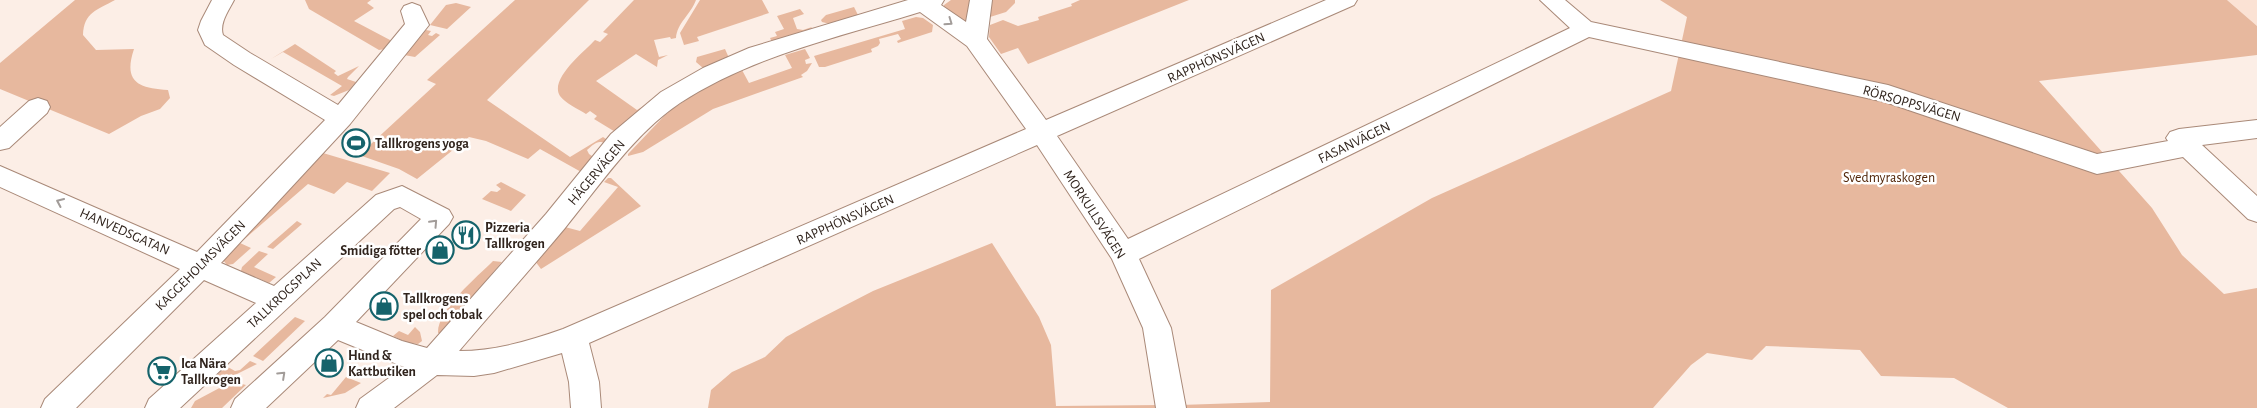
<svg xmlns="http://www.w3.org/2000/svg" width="2257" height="408" font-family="'Alegreya Sans',sans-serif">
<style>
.built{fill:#fbe2d4}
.green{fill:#e7b89e}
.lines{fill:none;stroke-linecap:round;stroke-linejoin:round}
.minor-casing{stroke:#a98978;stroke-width:2}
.minor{fill:#fff;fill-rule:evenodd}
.oneway{stroke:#a29c99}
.labels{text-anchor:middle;stroke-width:5;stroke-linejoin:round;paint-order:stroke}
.street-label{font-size:14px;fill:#30241d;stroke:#fff}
.poi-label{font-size:14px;font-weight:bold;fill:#30241d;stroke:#fff;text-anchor:start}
.park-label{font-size:14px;fill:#522609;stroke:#fff}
</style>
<rect width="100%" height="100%" fill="#fceee6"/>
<!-- built -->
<path class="built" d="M2227,0H2257V26Z"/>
<!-- green -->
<path class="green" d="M75,0H115C97,10 84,12 83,35L96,50L134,49C123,82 138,88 168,90L170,98L160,109L141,116L109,134L0,89V63Z
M305,0H371L367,3L374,8L354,21L390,40V45L385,49L379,50L309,9Z
M515,0H589L487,100L570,157L603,137L609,141L606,144C598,139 594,144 587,150L589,154L595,158L583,173L540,149L528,159L486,141L469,137L417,179L399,169L359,155L436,84L427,80Z
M634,0H696C691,14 677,23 676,38L671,39L670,37L654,40L659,57L668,55L658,60L657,67L636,54L596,81L637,110L650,102L617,133L594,119L597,116L590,111L586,114C578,109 565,103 560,96C549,79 584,52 595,40L600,42L608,34L603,32Z
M700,0H762L769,13L697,37L699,41L684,45L680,33Z
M951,0H972V28L944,8V5Z
M991,0H1015V3L1006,12L990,17Z
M1080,0H1189L1028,64L1018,48L1001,54L989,37L990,25L1003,20L1018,26L1039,20L1038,17L1072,6L1071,4Z
M1660,0H2227L2257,26V55L2039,81L2152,208L2182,255L2224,294L2257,288V408H2008L1954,378L1881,376L1860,350L1766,346L1752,360L1707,353L1691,365L1653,408H1180V405L1270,402L1271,290L1432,198L1671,91L1687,17Z
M456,3L471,7L447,29L430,25L446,5Z
M854,7L858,15L830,24L822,22L821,20L826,15Z
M800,9L804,14L793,18L797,29L803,30L812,27L809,31L772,42L770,38L777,36L775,32L784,29L777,16Z
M916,17L923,18L933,25L932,32L898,43L897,41L901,39L898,34L879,39L880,43L878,46L871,49L872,52L825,67H819L814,56L905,29L902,21Z
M426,30L431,31L428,35L432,36L436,33L440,35L415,57L404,55Z
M295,44L336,71L334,73L338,76L359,66L348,77L347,79L356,82L349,90L334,96L330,95L342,86L283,52L271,59Z
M725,49L729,58L703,68L696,62L697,57Z
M805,49L810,58L805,60L806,64L812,63L807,71L801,75L803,77L713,109L643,152L628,156V154L668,112L705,87L742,70L749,83L792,68L785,55Z
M323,153L390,173L372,191L347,182L334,194L308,184L240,243L251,248L233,264L227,265L223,260Z
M608,178H611L641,206L541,269L535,261L565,227L580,231L618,187L604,182Z
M501,182L526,195L511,211L482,199L491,191L497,192L501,189L496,185Z
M297,221L302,224L273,249L267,247Z
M992,243L1039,317L1051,345L1056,406L1162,405V408H708L711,390L732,372L765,357L786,337L813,322L873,291Z
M259,251L268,254L254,267L276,277L269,283L241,271L242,267Z
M507,256L441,334L438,333C437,310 477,277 493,261L502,262Z
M295,317L305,321L263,361L253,356Z
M415,327L420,332L422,341L418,344L408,343L393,336L399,331L408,335Z
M250,361L257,364L233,376L232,374L215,385L210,382L226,366L235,371L240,370Z
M242,376V384L246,385L222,408H191L195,401Z
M346,377L361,383L345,393L323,398L327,394L331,395Z"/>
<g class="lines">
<!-- minor casing -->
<g class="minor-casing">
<path id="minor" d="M212,0H234C229,10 219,23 223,35L250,53L338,105L405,24L401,11L404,6L412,3L420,6L429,25L350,124L221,263L274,286L376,195L402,186L449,210L453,217L449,224L356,322L402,341L427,348L546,214L611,134L661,92L703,68L749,48L908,0H944L941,5L966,22L970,0H992L987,39L1046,120L1326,0H1357L1354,5L1057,136L1128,239L1570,28L1540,0H1565L1591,22L1888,85L2097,154L2168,141L2166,138L2170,132L2179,129L2257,120V138L2202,145L2257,196V222L2248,219L2183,157L2097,174L1885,102L1589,37L1139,259L1171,328L1186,408H1156L1143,328L1112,259L1037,145L589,343L599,382L601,408H571L569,382L562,353L494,373L474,376L437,375L394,408H356L360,399L404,367L338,340L266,408H231L235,399L325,317L421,219L400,207L394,209L180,408H145L149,399L256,303L204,280L76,408H41L45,399L180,269L0,187V166L197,252L325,120L234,65L205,45L198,30L201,21ZM920,12L967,46L1026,129L563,329C529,341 495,351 459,351C494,310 530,270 565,228C600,185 634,134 680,103C752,56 839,37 920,12Z
M38,98L47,101L50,107L47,113L9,148L0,150V127L29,101Z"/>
</g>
<!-- minor -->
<use href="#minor" class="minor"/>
</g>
<!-- one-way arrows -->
<defs><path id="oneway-chevron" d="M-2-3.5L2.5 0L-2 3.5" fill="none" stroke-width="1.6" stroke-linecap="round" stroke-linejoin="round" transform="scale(1.25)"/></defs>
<g class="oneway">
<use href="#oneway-chevron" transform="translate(949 22) rotate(35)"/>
<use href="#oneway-chevron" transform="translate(60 202) rotate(-156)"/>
<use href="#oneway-chevron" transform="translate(434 223) rotate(-47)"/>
<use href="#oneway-chevron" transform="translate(282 375) rotate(-43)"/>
</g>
<!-- icons -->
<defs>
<g id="stadium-ring" transform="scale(1.4375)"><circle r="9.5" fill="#fff" stroke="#15636b" stroke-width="1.5"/><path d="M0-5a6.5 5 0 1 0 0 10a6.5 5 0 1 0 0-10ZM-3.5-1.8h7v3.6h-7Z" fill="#15636b"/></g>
<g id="restaurant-ring" transform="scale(1.4375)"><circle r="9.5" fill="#fff" stroke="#15636b" stroke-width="1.5"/><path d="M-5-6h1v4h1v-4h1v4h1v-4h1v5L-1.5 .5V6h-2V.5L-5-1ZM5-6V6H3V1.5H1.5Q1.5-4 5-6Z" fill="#15636b"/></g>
<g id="shop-ring" transform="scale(1.4375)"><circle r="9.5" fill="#fff" stroke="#15636b" stroke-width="1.5"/><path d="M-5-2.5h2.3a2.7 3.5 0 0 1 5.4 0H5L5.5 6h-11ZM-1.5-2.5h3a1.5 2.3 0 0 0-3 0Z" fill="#15636b"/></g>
<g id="supermarket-ring" transform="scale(1.4375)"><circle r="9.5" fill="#fff" stroke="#15636b" stroke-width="1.5"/><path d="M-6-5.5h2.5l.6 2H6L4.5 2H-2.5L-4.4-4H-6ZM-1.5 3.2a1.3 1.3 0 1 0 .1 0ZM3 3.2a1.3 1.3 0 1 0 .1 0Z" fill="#15636b"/></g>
</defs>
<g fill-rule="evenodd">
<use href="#stadium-ring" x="356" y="143"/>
<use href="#restaurant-ring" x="466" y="235"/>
<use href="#shop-ring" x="440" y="250"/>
<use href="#shop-ring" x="384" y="306"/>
<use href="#shop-ring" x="329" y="363"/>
<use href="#supermarket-ring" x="162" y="371"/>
</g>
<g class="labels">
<!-- street labels -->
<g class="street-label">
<text transform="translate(1216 57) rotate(-24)" y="5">RAPPHÖNSVÄGEN</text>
<text transform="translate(1912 103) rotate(16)" y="5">RÖRSOPPSVÄGEN</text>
<text transform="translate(1354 142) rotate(-26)" y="5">FASANVÄGEN</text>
<text transform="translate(596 172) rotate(-50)" y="5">HÄGERVÄGEN</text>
<text transform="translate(1095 214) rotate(57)" y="5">MORKULLSVÄGEN</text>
<text transform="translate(845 219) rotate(-24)" y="5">RAPPHÖNSVÄGEN</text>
<text transform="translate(125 231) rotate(24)" y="5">HANVEDSGATAN</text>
<text transform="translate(200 265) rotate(-45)" y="5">KAGGEHOLMSVÄGEN</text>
<text transform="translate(284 293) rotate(-43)" y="5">TALLKROGSPLAN</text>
</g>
<!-- poi labels -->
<g class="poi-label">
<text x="375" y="148">Tallkrogens yoga</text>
<text x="485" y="232">Pizzeria<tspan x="485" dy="16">Tallkrogen</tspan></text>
<text x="421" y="255" text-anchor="end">Smidiga fötter</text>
<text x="403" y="303">Tallkrogens<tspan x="403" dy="16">spel och tobak</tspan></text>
<text x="348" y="360">Hund &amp;<tspan x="348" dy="16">Kattbutiken</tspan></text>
<text x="181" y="368">Ica Nära<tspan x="181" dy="16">Tallkrogen</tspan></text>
</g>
<!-- park labels -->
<g class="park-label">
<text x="1889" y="182">Svedmyraskogen</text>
</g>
</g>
</svg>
